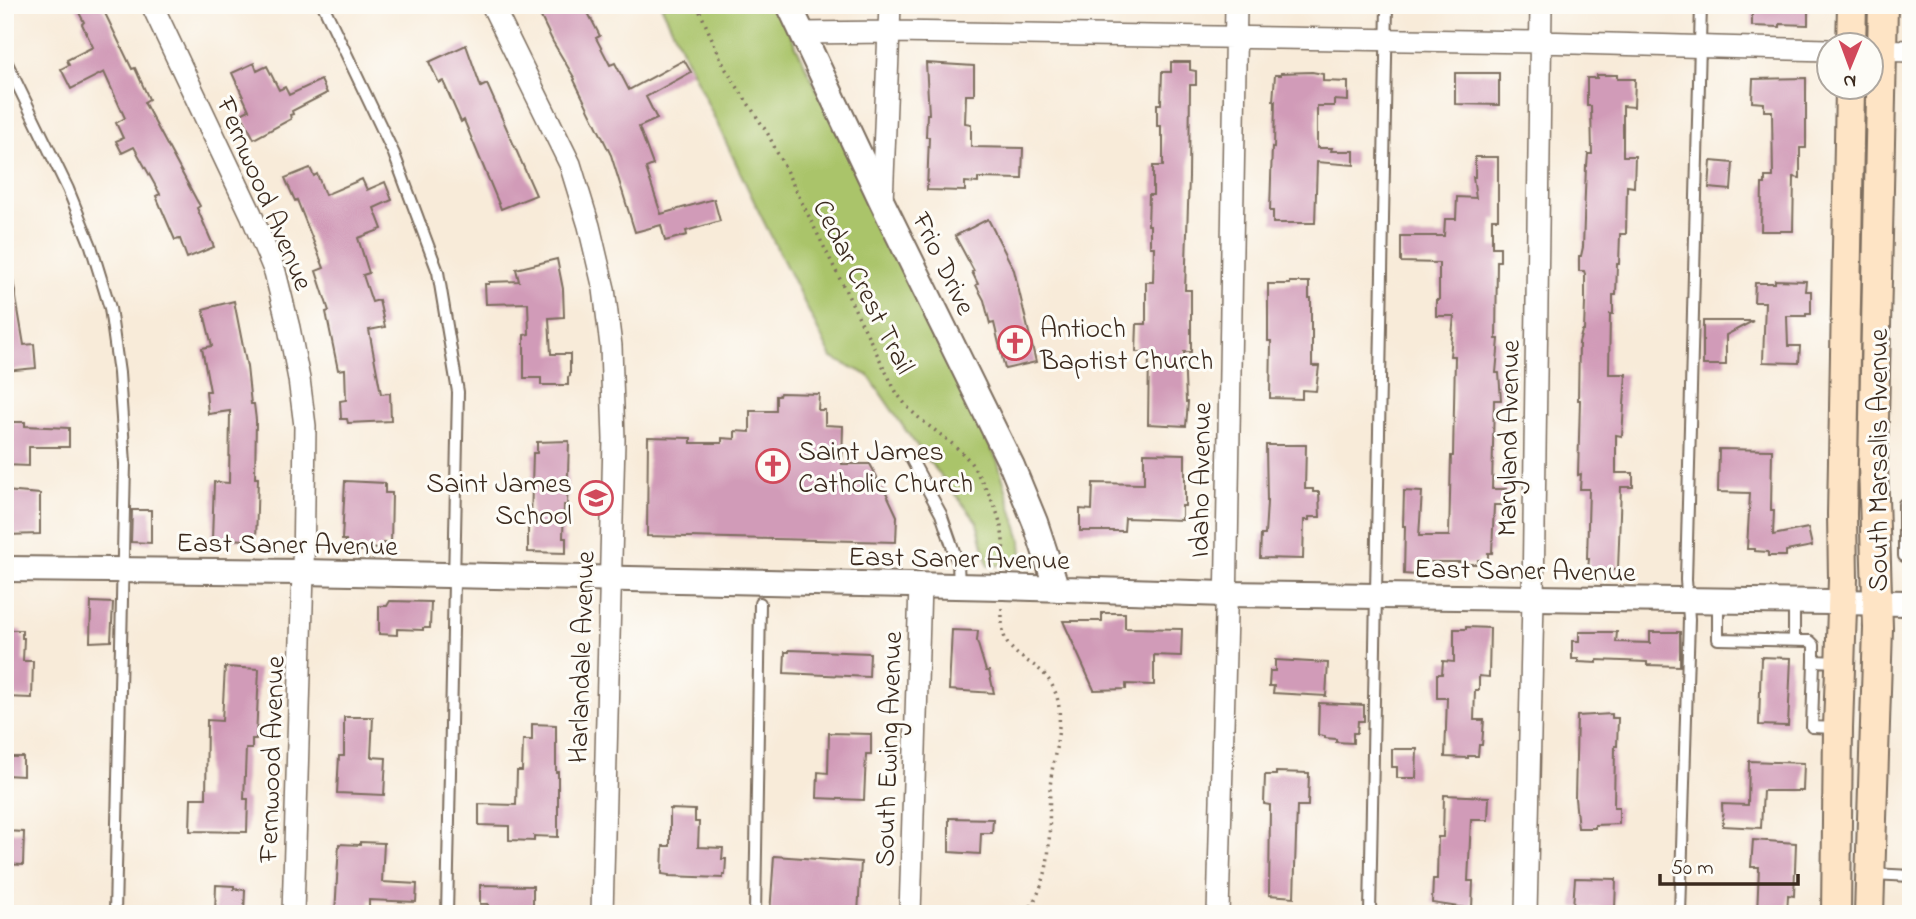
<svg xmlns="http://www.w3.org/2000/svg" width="1916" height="919" font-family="'Indie Flower',sans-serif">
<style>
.green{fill:#aac46a;stroke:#727744;stroke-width:2}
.building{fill:#d19bb8}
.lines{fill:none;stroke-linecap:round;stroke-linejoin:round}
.service-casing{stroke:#7d6e5f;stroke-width:14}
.minor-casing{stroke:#7d6e5f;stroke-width:24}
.tertiary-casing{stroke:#7d6e5f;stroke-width:28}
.secondary-casing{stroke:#7d6e5f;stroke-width:32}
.path{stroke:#7d6e5f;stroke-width:3.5;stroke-dasharray:2 5;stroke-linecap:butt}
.service{stroke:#fff;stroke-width:10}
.minor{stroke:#fff;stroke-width:21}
.tertiary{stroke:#fff;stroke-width:24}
.secondary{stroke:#fee4c5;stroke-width:28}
.labels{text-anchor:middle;stroke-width:6;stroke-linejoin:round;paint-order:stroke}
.street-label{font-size:28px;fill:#3b2a1e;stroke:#fdfcf7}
.poi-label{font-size:28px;fill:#3b2a1e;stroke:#fdfcf7;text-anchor:start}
</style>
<rect width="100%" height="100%" fill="#fdfcf7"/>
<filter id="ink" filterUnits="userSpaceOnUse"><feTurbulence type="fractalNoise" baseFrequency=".0143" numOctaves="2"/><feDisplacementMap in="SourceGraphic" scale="14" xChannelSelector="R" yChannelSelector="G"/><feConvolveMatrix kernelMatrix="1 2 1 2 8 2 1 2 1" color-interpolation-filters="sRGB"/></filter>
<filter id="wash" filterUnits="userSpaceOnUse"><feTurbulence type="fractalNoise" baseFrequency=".00686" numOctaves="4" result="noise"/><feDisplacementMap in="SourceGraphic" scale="28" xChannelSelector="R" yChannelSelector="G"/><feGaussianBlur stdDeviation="1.57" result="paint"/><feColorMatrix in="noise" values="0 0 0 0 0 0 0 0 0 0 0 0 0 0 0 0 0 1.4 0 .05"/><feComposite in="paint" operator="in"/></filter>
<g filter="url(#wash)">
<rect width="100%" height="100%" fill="#f8ebd9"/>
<!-- green -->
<path class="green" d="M661,5H776L998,462L1021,541L1022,555L1015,564L988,566L977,522L911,438L868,375L832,358L760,214Z"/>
<g id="blocks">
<!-- building -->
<path class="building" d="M75,5H101L132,69L135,68L149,99L144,102L196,199L200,206L197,208L214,247L187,258L180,239L175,240L156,196L160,194L134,147L122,153L116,141L123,138L116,123L125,118L104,72L71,89L61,69L69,65L67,60L93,47L82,24L84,22Z
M539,5H584L600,36L596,38L610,65L615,63L629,90L684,60L691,72L646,97L657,119L639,127L653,165L646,168L661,214L714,199L720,221L686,231L687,235L665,241L661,225L635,232L611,155L574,80L575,79L553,42L541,17L544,16Z
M1758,5H1808V25L1780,24V27L1752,26V6Z
M466,45L481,87L487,84L536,195L501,209L464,120L461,122L443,81L439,83L429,62Z
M1171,62H1190V70L1196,71V85H1190L1189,177L1185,290H1191V352H1184L1186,402H1188L1186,426L1148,424L1149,352H1136L1137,324H1146V282H1153L1154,247H1150V225H1148L1149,195H1153V166H1163V136H1161V126H1157V104H1161L1162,72H1171Z
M254,63L257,71L267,66L279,90L285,87L289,95L321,80L327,93L292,111L293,114L290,115L291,119L254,139L241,114L249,110L232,73Z
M926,63L974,66V95H966L965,123L971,124V147L1023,148L1022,179L978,178V183L965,182V191L927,190L929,137H926L927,114H929Z
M1312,72L1323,74V81L1348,82V101L1334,100V106H1317V148H1332L1331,151H1354V165L1317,162L1315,223H1273V211H1270L1272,147L1274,148L1275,101H1273L1275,75H1281V73Z
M1455,73H1499V105L1455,104Z
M1597,75H1617V79H1635L1634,107L1623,106V156H1635L1634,187L1627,186L1626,234H1620L1619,264H1617L1616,295H1613V314H1610L1609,374H1626L1622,436L1616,435V473H1633V487H1621L1618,570L1588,569L1589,559H1587L1589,489H1580L1581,474L1578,475L1580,400H1578L1579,343L1582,331H1584L1585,303V274L1584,271H1579V256H1581L1583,247L1586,166H1587L1588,154H1592L1591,106H1587V78H1597Z
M1806,78V148H1800V178L1794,177L1793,231H1761L1762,184H1765V177H1773L1772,111H1764V103L1752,102L1753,79Z
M1475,157H1498V219H1492V247H1500V261H1497L1496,339H1499L1496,373H1499L1501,400H1494L1492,489H1507L1506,505H1494L1492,553H1488V560H1478V564H1462V562H1417L1416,575L1404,574L1405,526H1403L1404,491L1422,492L1419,536H1449L1451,456H1453L1455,356H1450L1454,316H1436V300H1439V263L1401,262V236H1444L1445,219H1456L1457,197L1476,198L1473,177H1475Z
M1711,161L1733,163L1731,190L1709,188Z
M310,168L314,176L317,174L325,195L362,179L367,190L385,182L392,200L374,208L382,229L358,238L369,273L363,275L372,302L379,300L385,327L369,330L381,394L390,393L391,421L348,423L347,419H341L340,401L346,400L345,369L338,370L326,312L329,311L316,271L324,268L297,200L295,201L285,178Z
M988,219L1014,270L1036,362L1005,369L994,323L990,324L984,300L976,285L978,284L972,272L974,271L955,236Z
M557,259L563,289L564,317L549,318L551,354H570V376L568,377V385H541V378H524V335L529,334L528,303L486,304L485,284H489V282L519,281L516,269Z
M13,280L24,345L34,344L36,368L5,371V281Z
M1775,280L1806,281L1805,291H1811V314H1806V316H1787L1788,346H1800L1799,363L1763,362L1765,302H1754L1755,283H1775Z
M1290,282H1309V298H1311V330H1312V366H1319L1316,391L1302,390V399L1270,398L1271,341H1268V284H1290Z
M234,301L247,367L251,404H254L256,420L255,478H258L256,540L212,539L214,482L229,483L230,411L208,414L206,391H210L202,348L212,346L203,309Z
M1703,321H1753L1726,335V365H1703Z
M780,393L819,394L818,410H825V425L843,426L842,464H870L877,477V488H884L897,516L896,542L647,536L648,437L691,438V443H722V438L735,439V431L750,432V411H776V396H779Z
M5,422H25V426L69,428V447H29V466L5,465Z
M569,441L567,505H564L563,538H566V553L528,552V520H531L533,453H537V442Z
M1266,445H1306L1305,489H1313V492H1319L1320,517H1309V520H1304L1303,559L1260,558L1261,535H1265L1267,502Z
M1719,449L1772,450L1771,510H1774L1773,535L1808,528L1812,546L1786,551V556H1768V552L1754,551V549H1747L1750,493L1718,492Z
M1144,453L1185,454V506H1182V520L1125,518L1124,531H1080V509L1092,510L1093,483L1144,484Z
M345,481L385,483V493H392L391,544L383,543V549L362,548V551L345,550L346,540H342Z
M5,491L40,494V534L5,535Z
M132,510H151V543L131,542Z
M390,601L431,602L430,628H423V630L397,629V635L379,634V606H387Z
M91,602L113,603L111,641L90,642Z
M1102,613H1125V628L1182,629L1181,656L1154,655V685L1126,684V689L1094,690L1063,621H1102Z
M1466,627L1490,628L1489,677L1479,676V690H1475L1474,720H1484L1482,745H1479L1478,756H1468V758L1445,757L1447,698H1437V674H1442L1443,661L1454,662V629H1466Z
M5,630H22V638H24L23,661H33L32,698L5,697Z
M952,630L978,631L977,641L986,671H989L994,693L949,690Z
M1579,632H1617L1616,642L1650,643V632H1680V666L1647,665V662L1597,660V663L1578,662V659H1572V641H1579Z
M789,650L870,653L869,677L784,673L785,652H789Z
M1761,657L1791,658L1788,726L1759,725Z
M1275,660L1328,663L1326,696L1273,693L1274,686H1269L1270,671H1275Z
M225,667L259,669L256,739H252V749H246L244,799H248L247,832L190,831L191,798H206L207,720L222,721Z
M1319,703L1364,705V721H1358L1357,733H1353V743L1336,742V739L1325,738V736L1318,735Z
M1612,714V718H1618L1617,746H1615L1614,807H1619V824L1595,825V828H1578L1575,798L1577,716Z
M344,717H373L371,757L386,758L384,795L337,793L339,756H344Z
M532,724L556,725V772H558V837L534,836V841L509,840V826L479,825V804L516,805L517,771H522L523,740H532Z
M829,733L871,734V754H866L864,800L817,798L818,772L828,773Z
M1392,749H1417L1416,778H1397V767H1392Z
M5,757H23V776L5,775Z
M1749,761L1804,763L1803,791H1763L1761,828L1723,826L1722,804L1748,805Z
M1276,772L1309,773L1308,806H1297L1294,897L1269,895L1270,805L1264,804L1265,775H1276Z
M1444,795L1489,797L1488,820H1471L1468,881H1473L1472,909L1432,903L1433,879H1437L1438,837H1443Z
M670,809L695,810V822H699L698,847L723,848L722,859H726L725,875H723V878L669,876V875L662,874L663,846H670Z
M949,818L993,819L992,833H981L980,854L949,852Z
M5,831L24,832L23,865L5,864Z
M1753,840L1796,843L1794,896L1788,895L1787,914H1757L1759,867H1751Z
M360,842L384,843L382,882L417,884L416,902L369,900V914H335L339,844L360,845Z
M774,856L861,862L858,914H770Z
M1575,878L1616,879L1615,909L1573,907Z
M216,885L234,886V889L245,890L244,914H215Z
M480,885L533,886V914H487L488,904H480Z"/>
</g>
</g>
<g filter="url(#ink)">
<use href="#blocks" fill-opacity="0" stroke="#7d6e5f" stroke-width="2"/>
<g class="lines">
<!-- service casing -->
<g class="service-casing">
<path id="service" d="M323,5L394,154L438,272L458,392L447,914
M5,59L68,189L91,246L110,308L119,373L125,464L115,914
M909,455L941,514L958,563L959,587
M1904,504V556
M1718,601V639L1810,641L1814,645V661
M1794,640V602
M1836,728L1812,727L1814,661L1838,662
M1873,874L1911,876
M755,914L760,603
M1370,914L1387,5
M1680,914L1689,619L1686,580L1701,5"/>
</g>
<!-- minor casing -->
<g class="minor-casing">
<path id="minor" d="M152,5L251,214L275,272L289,328L299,379L305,426L303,572L293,914
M492,5L570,164L589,226L604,289L611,346L614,440L602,914
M802,33L890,32L1539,42L1828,50
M1870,50L1911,51
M882,202L890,5
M910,914L920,585
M1218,914L1226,614L1236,5
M1526,914L1533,599L1541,5"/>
</g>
<!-- tertiary casing -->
<g class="tertiary-casing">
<path id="tertiary" d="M789,5L882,202L1012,466L1035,522L1057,589
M5,569L303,572L1003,587L1225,594L1911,603"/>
</g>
<!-- secondary casing -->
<g class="secondary-casing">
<path id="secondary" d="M1851,46L1852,5
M1836,914L1838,728L1843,579L1842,514L1850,88
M1869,914L1878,628L1873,464L1883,5"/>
</g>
<!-- path -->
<path class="path" d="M697,5L725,68L768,134L886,372C891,381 895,392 902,400C918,422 944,434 963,454C972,462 978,475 984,485C1001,516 1005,533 1003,568
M1002,608C1002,619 1001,634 1008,644C1024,666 1044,662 1056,694C1066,722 1051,761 1050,790C1048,822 1053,856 1041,886C1038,895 1031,907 1025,914"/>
<!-- service -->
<use href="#service" class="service"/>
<!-- minor -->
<use href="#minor" class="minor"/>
<!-- tertiary -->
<use href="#tertiary" class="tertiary"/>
<!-- secondary -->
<use href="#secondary" class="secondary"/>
</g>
</g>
<!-- icons -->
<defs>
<g id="church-ring" transform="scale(1.75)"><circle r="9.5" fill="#fdfcf7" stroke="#d1495b" stroke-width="1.5"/><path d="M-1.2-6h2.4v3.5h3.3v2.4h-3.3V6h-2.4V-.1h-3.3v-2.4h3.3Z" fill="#d1495b"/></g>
<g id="school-ring" transform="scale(1.75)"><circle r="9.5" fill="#fdfcf7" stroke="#d1495b" stroke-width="1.5"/><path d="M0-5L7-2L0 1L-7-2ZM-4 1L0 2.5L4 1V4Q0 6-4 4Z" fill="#d1495b"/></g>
</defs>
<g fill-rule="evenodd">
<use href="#church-ring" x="1015" y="343"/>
<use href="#church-ring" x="773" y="466"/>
<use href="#school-ring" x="596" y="498"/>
</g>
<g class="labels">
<!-- street labels -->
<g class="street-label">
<text transform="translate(266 193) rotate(67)" y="10">Fernwood Avenue</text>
<text transform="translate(945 263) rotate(64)" y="10">Frio Drive</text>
<text transform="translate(865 286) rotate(63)" y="10">Cedar Crest Trail</text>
<text transform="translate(1507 438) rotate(-89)" y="10">Maryland Avenue</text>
<text transform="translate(1877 460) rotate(-90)" y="10">South Marsalis Avenue</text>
<text transform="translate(1199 480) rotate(-89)" y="10">Idaho Avenue</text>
<text transform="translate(287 543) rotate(1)" y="10">East Saner Avenue</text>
<text transform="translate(959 557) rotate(1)" y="10">East Saner Avenue</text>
<text transform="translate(1525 569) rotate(1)" y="10">East Saner Avenue</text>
<text transform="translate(580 657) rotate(-88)" y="10">Harlandale Avenue</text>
<text transform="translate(887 749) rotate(-88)" y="10">South Ewing Avenue</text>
<text transform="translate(270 759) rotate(-88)" y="10">Fernwood Avenue</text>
</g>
<!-- poi labels -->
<g class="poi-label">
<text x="1040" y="337">Antioch<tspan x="1040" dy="32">Baptist Church</tspan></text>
<text x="798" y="460">Saint James<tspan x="798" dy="32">Catholic Church</tspan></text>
<text x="572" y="492" text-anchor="end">Saint James<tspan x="572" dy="32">School</tspan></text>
</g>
</g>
<!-- margin -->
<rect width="1916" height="919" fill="none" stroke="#fdfcf7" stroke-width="28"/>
<!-- north arrow -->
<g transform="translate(1850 66) rotate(181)"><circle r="33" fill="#fdfcf7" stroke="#afa8a0" stroke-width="2"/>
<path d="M0-5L12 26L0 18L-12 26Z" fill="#d1495b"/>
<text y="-10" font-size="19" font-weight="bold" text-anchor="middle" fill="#3b2a1e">N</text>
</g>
<!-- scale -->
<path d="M1660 874v10h138v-10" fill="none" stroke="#3b2a1e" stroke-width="3.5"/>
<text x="1671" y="874" font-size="21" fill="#3b2a1e" stroke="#fdfcf7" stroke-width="5" paint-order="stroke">50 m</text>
</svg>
